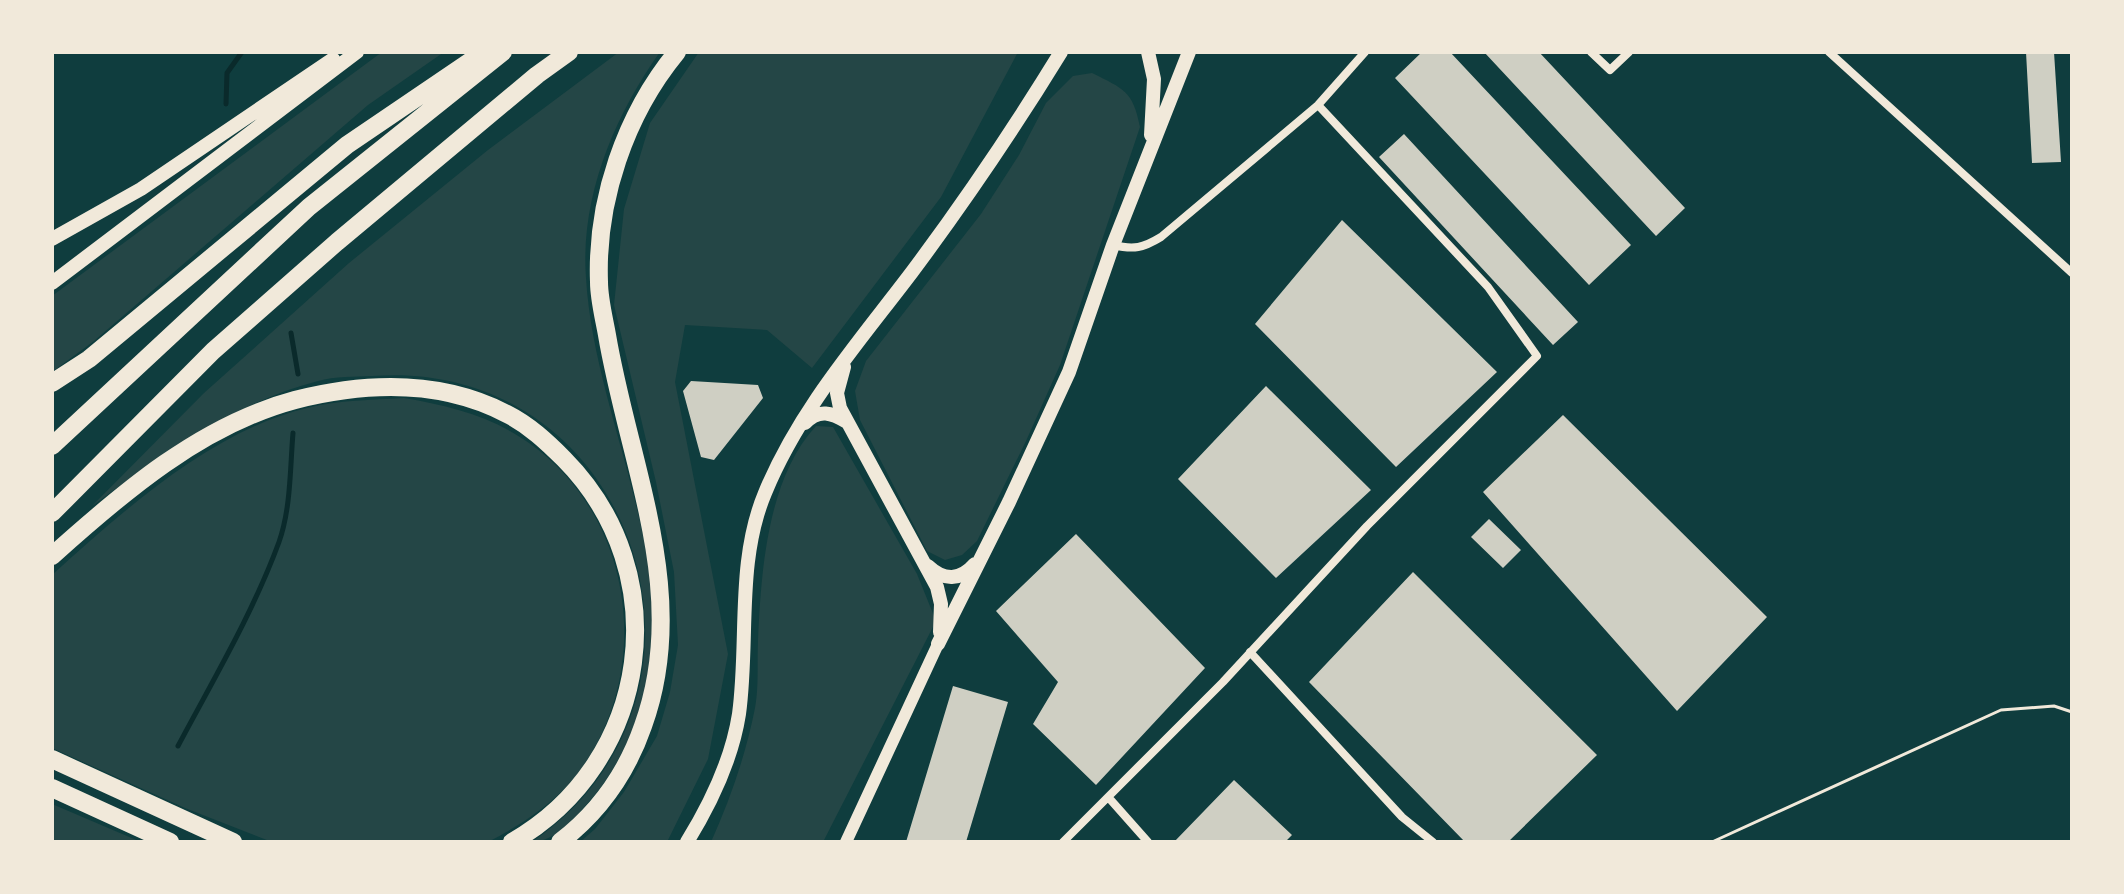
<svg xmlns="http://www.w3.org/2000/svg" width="2124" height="894" font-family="'Open Sans',sans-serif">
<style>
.green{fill:#244646}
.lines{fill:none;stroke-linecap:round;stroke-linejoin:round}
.stream{stroke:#0a2a2b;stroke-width:5}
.building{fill:#cfcfc3}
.path{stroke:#f1e9da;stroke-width:3}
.minor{stroke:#f1e9da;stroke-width:8}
.tertiary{stroke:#f1e9da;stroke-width:12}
.secondary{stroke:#f1e9da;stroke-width:14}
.motorway{stroke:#f1e9da;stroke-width:18}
</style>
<rect width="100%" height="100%" fill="#0f3d3e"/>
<!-- green -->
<path class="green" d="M382,52H444L368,105L94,341L52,372V296Z
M619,52H660C614,116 580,198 586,278C595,429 694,578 633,729C622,754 611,776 593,797C578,814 557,842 532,842C748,694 633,356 372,376C355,377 335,376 318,381C233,403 162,455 92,506L204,393L349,263L488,150Z
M699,52H1018L941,197L812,368L767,330L685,325L675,382L728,654L708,759L667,842H580L595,829L624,792L657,736L670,692L678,645L674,572L656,482L614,305L624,209L650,123Z
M1092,73C1124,89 1133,91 1140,127L1060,365L1026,441L977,541L962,555L945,560L927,551L860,420L855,391L866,361L981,214L1019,155L1046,103L1073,76Z
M404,398C450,406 491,416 529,443C636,518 655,675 575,777C552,805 519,826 488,842H272L185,808L52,748V575C123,511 211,431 307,408C339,400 372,400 404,398Z
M816,426L833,427L917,574L936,621L823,842H711C730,800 746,754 755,708C759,687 757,663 758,641C761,572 767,479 816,426Z
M52,804L141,842H52Z"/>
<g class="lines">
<!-- stream -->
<path class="stream" d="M226,104L227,73L242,52
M291,333L298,374
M178,746C213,680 253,613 279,542C291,508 290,468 293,433"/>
</g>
<!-- building -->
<path class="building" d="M1422,52H1450L1631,245L1589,285L1395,78Z
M1484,52H1539L1685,208L1656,236Z
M2026,52H2054L2061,162L2032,163Z
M1404,134L1578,322L1553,345L1379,157Z
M1342,220L1497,372L1396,467L1255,324Z
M691,381L758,385L763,398L714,460L701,457L683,391Z
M1266,386L1371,490L1276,578L1178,479Z
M1563,415L1767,617L1677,711L1483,492Z
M1489,519L1521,550L1503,568L1471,537Z
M1076,534L1205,668L1096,785L1033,724L1058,682L996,611Z
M1413,572L1597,755L1508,842H1465L1309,682Z
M953,686L1008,702L966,842H906Z
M1234,780L1292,835L1285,842H1174Z"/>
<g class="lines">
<!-- path -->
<path class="path" d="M1712,842L2001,710L2054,706L2072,712"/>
<!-- minor -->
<path class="minor" d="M1591,52L1610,70L1629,52
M1829,52L2072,273
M1113,245C1134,250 1143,248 1161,237L1318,105L1365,52
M1250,652L1402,817L1433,842
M1109,798L1148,842
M1063,842L1223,682L1367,526L1537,356L1488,287L1318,105"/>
<!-- tertiary -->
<path class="tertiary" d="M846,842L938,644"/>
<!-- secondary -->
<path class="secondary" d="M1148,52L1154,79L1151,135
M52,239L141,189L333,59
M52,283L357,52
M844,367L837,393L840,408L937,587L941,604L940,632
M805,423C819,408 832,413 847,422
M928,566C944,581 960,581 975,564
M938,644L1009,502L1069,372L1113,245L1189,52
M687,842C711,803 732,759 739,714C749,641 736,562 765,493C799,410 859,342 912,272C965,201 1015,127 1061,52"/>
<!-- motorway -->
<path class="motorway" d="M52,383L89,359L347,145L484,52
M52,446L309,207L503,52
M52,513L213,351L337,242L537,75L569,52
M52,556C122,493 201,425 295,400C366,382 440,379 507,414C529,425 547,442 564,459C677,573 652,762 512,842
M52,759L233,842
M52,788L170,842
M560,842C599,812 627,772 643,726C691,594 629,466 607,335C604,318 599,299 599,282C596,201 625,115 677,52"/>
</g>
<!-- border -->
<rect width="2124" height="894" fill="none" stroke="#f1e9da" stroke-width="108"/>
</svg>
